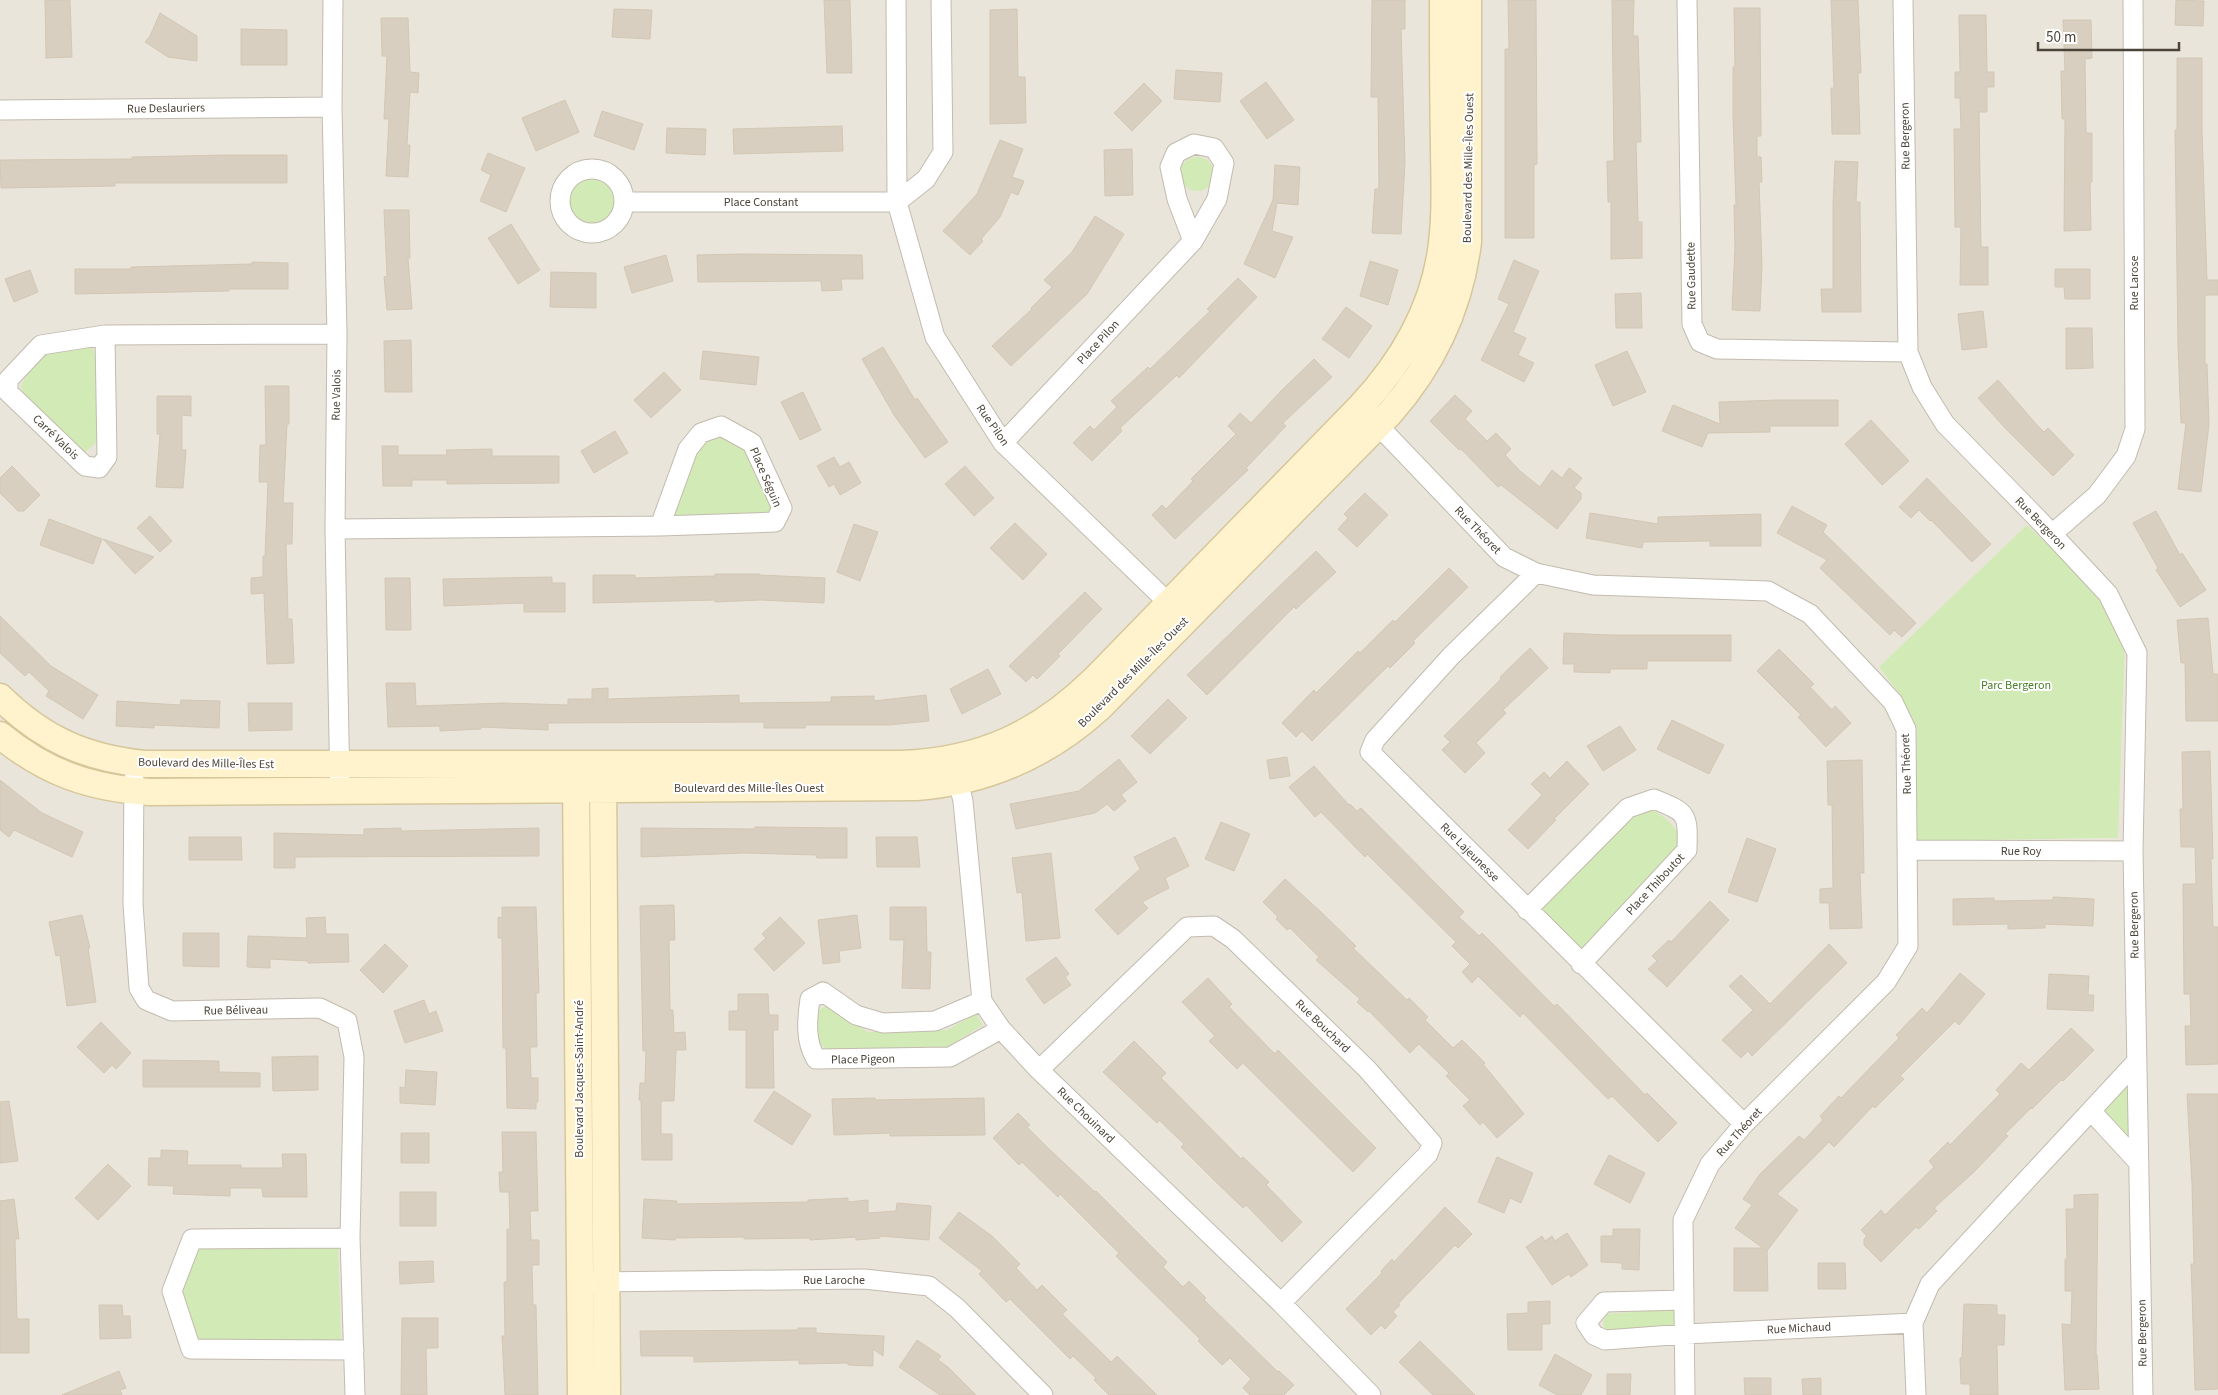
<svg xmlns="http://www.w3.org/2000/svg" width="2218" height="1395" font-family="'Source Sans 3',sans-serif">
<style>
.residential{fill:#eae5da;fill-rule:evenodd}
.green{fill:#d2eab5}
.building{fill:#d8cfc1;stroke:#d3c7b4}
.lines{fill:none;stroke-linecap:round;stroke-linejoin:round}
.street-casing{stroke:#c2bbae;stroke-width:21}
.secondary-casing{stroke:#d6c79b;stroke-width:29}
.street{stroke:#fff;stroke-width:19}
.secondary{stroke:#fff3cd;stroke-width:26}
.labels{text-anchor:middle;stroke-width:4;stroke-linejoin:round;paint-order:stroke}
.street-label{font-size:12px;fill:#4b4439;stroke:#fff}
.park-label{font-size:12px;fill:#4a7f2a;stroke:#fff}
</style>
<rect width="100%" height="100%" fill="#f6f3ec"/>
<!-- residential -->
<path class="residential" d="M0,0H2218V1395H0ZM1879,667L2118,838L1918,841L1917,728L1901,696Z"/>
<!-- green -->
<path class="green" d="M1180 174a17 17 0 1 1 34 0a17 17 0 1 1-34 0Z
M564 201a28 28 0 1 1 56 0a28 28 0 1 1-56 0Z
M83,345L92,347L97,358L99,429L95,444L85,452L74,446L24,396L21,386C28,372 40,354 56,349C64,346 74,346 83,345Z
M718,431L749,447L774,504L770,515L673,518L694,449Z
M2027,525L2097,592L2125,637L2118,838L1917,841V728L1901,696L1879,667Z
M1650,809C1664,816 1672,822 1680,836L1676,847L1582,949L1541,910L1631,816Z
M826,1006L868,1032L947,1030L976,1014L983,1025L945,1048L828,1050L817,1042V1011Z
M2132,1074L2133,1147L2100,1112Z
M338,1244L341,1341L198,1342L180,1290L198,1246Z
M1675,1309L1676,1326L1610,1331L1604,1327L1603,1321L1607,1314Z"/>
<!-- building -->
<path class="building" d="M45,0H70L72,57L46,58Z
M824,0H850L852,73H827Z
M1372,0H1405V29H1401L1405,162L1401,234L1372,233L1375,189H1379L1378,97H1371Z
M1508,0H1536L1537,164L1534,165V238H1505V49H1509Z
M1612,0H1634L1633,36H1638L1640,95L1641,142H1636L1638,222H1642V258L1611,259V202H1608L1607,161H1614Z
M1831,0H1858L1861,73H1858L1860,134H1832L1831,88H1834Z
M2176,0L2204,1L2203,26L2175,25Z
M1734,8H1760L1761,136H1757V157H1761L1762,182H1759L1762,265L1760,311L1732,310L1735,249L1734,205H1736L1733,117V67H1735Z
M614,9L652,10L650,39L612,37Z
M1017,9L1018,77H1025L1026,123L990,124V10Z
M160,13L197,36V61L168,57L145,42L150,36Z
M1959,15H1986L1987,72H1994V87H1987V112H1979L1981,247H1988V285H1960L1961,227H1955L1954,129H1961L1960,98H1955V72H1960Z
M381,18H408L410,72L419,73L418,93L410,92L407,145H410L408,177L386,176L389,119H384L387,56H382Z
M2063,20H2091L2092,58L2085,59L2086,133H2092V182H2090L2091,230L2064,231L2065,119H2062L2061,71H2065Z
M241,29L287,30V65H241Z
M2177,58H2202V129L2207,280H2218V295H2205V364H2207L2209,424L2201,492L2178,489L2186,423H2181L2178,346L2175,130H2177Z
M1176,70L1222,73L1220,102L1174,99Z
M1266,82L1294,120L1267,139L1240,101Z
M1144,83L1162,101L1132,131L1114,113Z
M565,100L579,132L536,151L522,118Z
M602,111L643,124L634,150L594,136Z
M842,126L843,151L734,154L733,129Z
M667,128L706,129L705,155L666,153Z
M1000,140L1023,149L1012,177L1024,181L1018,195L1011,192L1000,217L981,239L983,241L970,255L943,231L977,194Z
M1132,149L1133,195L1105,196L1104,150Z
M488,153L525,168L506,212L480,201L491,175L481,170Z
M229,155H287V183H115V186L1,188L0,160L132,159V157Z
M1835,161L1858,162L1856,202H1860L1861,312H1822L1821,289H1833V205Z
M1275,165L1300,167L1298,205L1277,203L1272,231L1293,237L1275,278L1244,264L1273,200Z
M384,210H409L410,258H408L412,309L387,310L384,277L387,276Z
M1095,216L1124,234L1087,294L1011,366L992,346L1032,309L1031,308L1052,287L1044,280L1072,252Z
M511,224L540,270L518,284L488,238Z
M740,254L862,255L863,279H841L842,290L822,291L821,281L698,282L697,255Z
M666,255L673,281L632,293L624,267Z
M1514,260L1539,271L1513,332L1526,338L1518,355L1534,363L1524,382L1481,360L1509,304L1498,299Z
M1370,261L1398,270L1388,305L1360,296Z
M252,262L288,263V289H229V291L75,294V269H131V267L252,264Z
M2055,269H2090V299H2065L2064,287H2055Z
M30,270L38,292L14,302L5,279Z
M551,272L596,273V308L550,307Z
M1238,278L1257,297L1179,378L1177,375L1120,428L1122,431L1092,461L1073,443L1090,426L1094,430L1117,407L1111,401L1148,367L1150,369L1210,311L1207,309Z
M1641,293L1642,328H1616L1615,294Z
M1346,307L1372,326L1349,358L1322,339Z
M1983,311L1987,347L1962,350L1958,314Z
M2066,328H2092L2093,368L2066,369Z
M411,340L412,392H385L384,341Z
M883,347L915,400L917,398L948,442L925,458L894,415L862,359Z
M703,351L759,357L756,385L700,379Z
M1627,351L1646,392L1613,406L1595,365Z
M1314,359L1332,377L1283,423L1286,426L1246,468L1248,470L1175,539L1152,515L1162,505L1166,509L1193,481L1191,479L1236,434L1228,426L1240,413L1251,423L1282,390Z
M664,372L681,390L651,418L634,400Z
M1998,380L2037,425L2044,432L2048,428L2074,455L2053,476L2006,429L1978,398Z
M265,386H289V424H287L283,503H293L292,544H286L288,619H292L294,663L267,664L264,593L251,594V578L263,577V556H265L268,482H259L260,445H266Z
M803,392L821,430L800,440L781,402Z
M1455,395L1472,411L1465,419L1487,441L1496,433L1511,449L1505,455L1520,471L1540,487L1552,470L1562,478L1569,468L1582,478L1574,488L1581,493V499L1557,529L1501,485L1498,487L1461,449L1459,450L1430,421Z
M157,396H191V416L182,415V450H186L183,488L156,487L160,434H157Z
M1779,400H1838V426H1770V432L1708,433L1702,447L1662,431L1673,405L1720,424L1719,402Z
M1871,420L1909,461L1882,485L1845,444Z
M615,431L628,453L594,473L581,451Z
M382,446H398V455H447L446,450L492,449V456H559V483L447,484V480H412V486H383Z
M834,457L840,467L849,462L861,483L840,495L834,484L829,487L817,466Z
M12,466L40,495L24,511H18L0,493V478Z
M965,466L994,498L974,516L945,484Z
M1927,478L1991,544L1972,562L1931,520L1930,521L1919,510L1911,518L1899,507Z
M1365,493L1388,515L1357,547L1338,529L1348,518L1344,514Z
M1792,506L1827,525L1823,532L1916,623L1902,637L1894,630L1890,635L1820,568L1827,560L1777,533Z
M2156,511L2180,555L2182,553L2206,590L2180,607L2156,570L2158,568L2133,523Z
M1590,513L1658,524V517L1761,514V546H1710V541L1643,542L1642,548L1586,538Z
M150,516L172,541L160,552L137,528Z
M49,519L102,539L93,564L40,545Z
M1015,523L1047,554L1023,580L990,548Z
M854,524L878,532L860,581L837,572Z
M103,539L154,557L135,574Z
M1316,551L1336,572L1296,609L1294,607L1207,695L1187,675Z
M1449,568L1468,587L1413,641L1415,643L1390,668L1388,666L1312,741L1302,731L1296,737L1282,723L1314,690L1316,693L1358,651L1360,653L1393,620L1395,622Z
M715,574H760V575L825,578L824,603L761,600L715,602V600L593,603V575H635V578L715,576Z
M552,577V583H565V612H524V603L444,606L443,579Z
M385,578H410L411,630H386Z
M1085,592L1102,609L1058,654L1060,656L1037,679L1033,675L1026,682L1009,666Z
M0,616L51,666L98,695L83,719L46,696L49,691L29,672L25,676L0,653Z
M2208,618L2213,674H2218V721H2186L2185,663H2181L2177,620Z
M1564,633L1611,635H1731V661H1647V669H1610V673L1574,672V664H1563Z
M1530,648L1548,668L1503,710L1506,713L1476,743L1485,753L1465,773L1442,750L1450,742L1444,736L1501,679L1500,677Z
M1779,649L1814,684L1810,687L1832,710L1835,706L1851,723L1826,747L1798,717L1801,715L1757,671Z
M988,669L1001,694L962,714L950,689Z
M386,683H415L416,706L504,703L568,705V699H592V689L608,688V699L739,695V703L831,702V697L874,696V701L926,695L929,721L889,725H805V728H764V722L548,723V730L481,727V729L440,731V726L388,727Z
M1168,699L1187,718L1150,754L1131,736Z
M181,700L220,701L219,728L154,725V728L116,726L117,701L180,705Z
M248,703H292V730L249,731Z
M1672,720L1724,745L1709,774L1657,749Z
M1620,726L1636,750L1603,771L1587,746Z
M2210,751L2213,859H2211L2213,927H2218V1064L2186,1065L2185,1026H2191L2190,994H2184L2183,884H2196L2195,847H2181L2180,809H2183L2182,752Z
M1287,757L1290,776L1270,779L1267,760Z
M1119,759L1137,782L1121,795L1126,801L1114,811L1107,804L1095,813L1016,829L1010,804L1079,791Z
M1862,760L1864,873H1860L1862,928L1830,929L1829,903H1820V889L1833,888L1832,805H1828L1827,761Z
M1567,761L1589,784L1554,819L1556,820L1528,849L1508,830L1542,795L1531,784L1544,772L1550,778Z
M1314,766L1349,805L1350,804L1357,811L1361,808L1464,912L1459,917L1479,936L1482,933L1554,1006L1557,1004L1645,1095L1647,1093L1677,1123L1658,1142L1612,1096L1608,1099L1523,1013L1520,1017L1478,976L1472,983L1462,972L1470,964L1452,946L1456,942L1367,854L1365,857L1321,812L1315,817L1289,787Z
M0,780L42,813L83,832L72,857L14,830L9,837L0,830Z
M1221,822L1250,834L1234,871L1205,859Z
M755,827L847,828V858H817L816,855L744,853L641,857V828L755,829Z
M401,828V831L539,828V856L295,857V868H274V833L364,835V829Z
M189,837H241L242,860H189Z
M876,837H917L920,867H877Z
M1175,837L1189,866L1165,878L1169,888L1142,902L1148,908L1118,935L1095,910L1140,869L1134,857Z
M1747,838L1776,849L1757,902L1728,892Z
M1051,853L1060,938L1026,941L1022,892L1017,893L1012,858Z
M1285,879L1321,912L1356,946L1353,948L1407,1000L1409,998L1428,1017L1425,1020L1453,1048L1462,1040L1485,1063L1483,1064L1524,1114L1497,1138L1483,1122L1480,1125L1463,1106L1470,1100L1446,1076L1449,1073L1419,1044L1410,1053L1369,1011L1368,1012L1357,1002L1360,999L1316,960L1319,957L1290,928L1287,930L1276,919L1278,917L1263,902Z
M2053,897L2094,899L2093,926L2045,924V928L2008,929V924L1953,925V899L1994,898V901L2053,900Z
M1710,901L1729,920L1667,987L1648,969L1657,961L1652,956L1669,940L1671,942Z
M674,905L675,940H669L670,1010H673L674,1033L685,1032L686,1050H676L674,1101H661V1134H672V1160H642L641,1100H639L640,1083H645L646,1051H643L640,906Z
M502,907H536L539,993H536L537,1047H530L531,1078H538V1102H536V1109L507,1108L506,1048H503L502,938H498V917L502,918Z
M890,907H926L927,952H931L930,989L902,988L904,940H890Z
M82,915L90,948H88L96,1002L67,1006L60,955L56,956L49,922Z
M857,915L861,948L839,951L840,962L823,964L818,920Z
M325,917L326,934H348L349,962L308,963V961L270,959V968L247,967L248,936L307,938L306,918Z
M780,917L805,943L774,971L754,949L766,938L762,934Z
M183,933H219V967L183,966Z
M385,944L408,966L383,993L360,970Z
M1829,944L1847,963L1752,1056L1748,1051L1741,1058L1722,1040L1753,1010L1729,986L1741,975L1770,1004Z
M1056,957L1069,974L1065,977L1071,985L1044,1004L1026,979Z
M1960,973L1985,994L1959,1025L1955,1021L1900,1076L1904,1079L1875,1108L1873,1106L1834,1147L1829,1142L1777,1194L1798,1210L1767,1251L1768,1291H1734V1248H1763L1735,1228L1752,1205L1743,1199L1760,1174L1799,1136L1804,1140L1823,1120L1820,1116L1839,1096L1841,1098L1899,1038L1896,1035L1922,1008L1927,1013Z
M2049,974L2089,976L2088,995H2094L2093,1011L2047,1009Z
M1208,978L1232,1004L1229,1007L1275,1054L1278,1050L1376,1148L1353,1172L1243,1063L1237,1069L1209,1041L1215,1036L1182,1002Z
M738,994H768L769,1015H778V1030H773L774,1088H746V1030H729V1011H738Z
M424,1000L429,1014L436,1011L443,1031L405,1043L394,1011Z
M101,1022L131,1053L116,1069L112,1065L104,1073L77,1047Z
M2071,1028L2094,1050L2063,1081L2061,1080L2032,1109L2031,1108L2005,1134L2008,1136L1974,1172L1934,1208L1937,1211L1919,1229L1916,1227L1881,1262L1864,1245V1239L1867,1236L1861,1230L1881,1210L1885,1215L1934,1167L1929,1161L1948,1142L1950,1145L2000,1094L1996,1090L2021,1063L2029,1070Z
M1134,1041L1166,1073L1161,1078L1241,1159L1243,1157L1269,1182L1266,1185L1302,1222L1282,1242L1246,1205L1243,1208L1217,1183L1181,1147L1184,1144L1159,1120L1157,1123L1103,1072Z
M318,1056V1090L273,1091L272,1057Z
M143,1060L219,1061V1072L260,1073V1087H143Z
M406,1070L437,1072L435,1105L400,1103V1087L405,1088Z
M774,1091L811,1115L792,1145L754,1121Z
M2187,1094H2218V1389L2195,1390L2192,1291L2191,1264H2194L2192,1184Z
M875,1098V1100L984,1098L985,1135L890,1136V1133L834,1135L832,1099Z
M9,1101L18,1161L0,1163V1102Z
M1018,1113L1030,1125L1027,1127L1048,1148L1095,1192L1096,1191L1167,1262L1163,1267L1183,1287L1189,1281L1206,1298L1204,1300L1278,1372L1279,1371L1294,1385L1284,1395H1250L1243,1388L1251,1379L1230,1358L1222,1365L1198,1341L1200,1339L1116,1256L1119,1253L1060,1194L1058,1197L1022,1162L1019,1165L993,1138Z
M502,1132H536L538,1211H530L531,1240H539V1265H532L533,1305H536L538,1395H505L502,1336H505L504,1282H507V1229H510L509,1192H500L499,1172H503Z
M401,1133H429V1163H401Z
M161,1150L188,1151L187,1165H241V1168H283L282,1154H306L307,1197H263L262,1188H230V1196L173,1194L174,1186L148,1185L149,1158H161Z
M1609,1155L1645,1173L1630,1203L1594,1184Z
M1497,1157L1533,1173L1521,1203L1510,1198L1504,1213L1478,1202Z
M108,1164L131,1186L98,1220L75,1198Z
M400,1192H436V1226H400Z
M2098,1194L2096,1355H2097L2099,1389L2065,1390L2062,1324L2071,1325L2072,1291H2065V1259H2067L2066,1209H2074V1195Z
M848,1198V1202L868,1200V1213L896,1211L897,1203L931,1206L929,1240L880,1236V1238L856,1240V1237L810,1240V1238L744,1239V1237L675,1238V1240L642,1238L644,1199L677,1201V1204L808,1202V1200Z
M14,1199L19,1239H15L17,1319H29V1353H0V1201Z
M1445,1207L1472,1234L1458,1248L1455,1245L1398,1304L1400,1305L1393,1312L1397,1316L1385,1329L1381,1325L1371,1335L1346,1309L1382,1273L1381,1271L1392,1259L1394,1262Z
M959,1212L992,1236L1020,1264L1016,1268L1037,1290L1042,1285L1067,1310L1062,1314L1111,1362L1117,1356L1157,1395H1109L1094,1380L1096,1378L1073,1356L1070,1359L1010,1299L1006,1302L979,1274L982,1271L939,1238Z
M1613,1229H1640L1639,1270L1622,1269V1263L1601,1262V1236H1613Z
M1567,1233L1588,1265L1571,1277L1569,1274L1552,1285L1526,1247L1542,1236L1545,1241L1552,1236L1555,1241Z
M433,1261L434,1282L400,1284L399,1262Z
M1818,1263H1845L1846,1289H1818Z
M1550,1301V1324H1542V1350H1508L1507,1314L1528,1313V1302Z
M1964,1304L1997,1305V1315H2005L2004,1345H1997L1998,1395H1970V1384H1961L1960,1358H1962Z
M99,1305H122L123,1316H130L131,1338L100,1339Z
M402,1318H438V1348H426L427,1395H401Z
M798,1328H816V1333L884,1336L883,1356L873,1349V1366L848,1365V1363L799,1364V1360L694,1362V1356H641L640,1331L798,1330Z
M917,1340L941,1356L938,1360L948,1367L976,1395H940L899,1367Z
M1420,1341L1475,1395H1433L1399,1362Z
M1555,1354L1592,1375L1581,1395H1557L1539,1385Z
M119,1371L126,1388L120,1390L122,1395H62Z
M1607,1374H1631L1630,1395H1607Z
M1744,1378H1771V1395H1745Z
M1821,1378V1395H1803L1802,1379Z"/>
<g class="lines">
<!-- street casing -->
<g class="street-casing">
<path id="street" d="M333,0L332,107L337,334L335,529L340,790
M896,0L897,202L935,337L1003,443L1178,612
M1687,0L1692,324L1700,342L1717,349L1908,352
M1903,0L1908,352L1922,387L1945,424L2037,518L2108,594L2137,653L2133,851L2143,1395
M0,110L332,107
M560 201a32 32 0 1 1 64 0a32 32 0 1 1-64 0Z
M624,202H897L926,179L943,152L941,0
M105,335L107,457L99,468L85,466L8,392V380L41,345L105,335L337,334
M1370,417L1504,557L1536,573L1593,585L1768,591L1810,614L1893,702L1906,729L1908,946L1886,982L1744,1124L1710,1164L1683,1220L1685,1395
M1003,443L1193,241L1217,199L1224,163L1214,148L1194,144L1176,153L1170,167L1177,199L1193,241
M335,529L660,526L775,522L782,508L752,443L721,426L701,433L688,449L660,526
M2052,534L2097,495L2126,456L2135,429L2133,0
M1536,573L1451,656L1375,740L1370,752L1744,1124
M955,768L963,801L982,1001L1001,1029L1039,1070L1281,1303L1371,1395
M134,779L133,904L139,988L146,1000L172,1011L320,1008L347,1021L354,1057L350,1238L355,1395
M1908,850L2133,851
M1527,910L1628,808L1654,799C1688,813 1688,813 1687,850L1581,964
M982,1001L935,1021L883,1023L856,1015L823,992L810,999C807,1020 805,1041 816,1059L950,1057L1001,1029
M1039,1070L1187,927L1214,926L1233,939L1367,1069L1432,1143L1428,1154L1281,1303
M2092,1112L2139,1163
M350,1238L192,1239L172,1291L191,1349L354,1350
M594,1282L864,1279L929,1286L957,1308L1043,1395
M1684,1300L1604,1302L1586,1323L1594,1335L1605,1340L1685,1334L1913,1323
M1916,1395L1913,1323L1930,1284L2137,1061"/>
</g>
<!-- secondary casing -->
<g class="secondary-casing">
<path id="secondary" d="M0,697C43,739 85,758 145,764H901C981,761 1039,734 1096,678L1360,407C1406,358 1438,301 1443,233C1446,204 1444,174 1444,145C1443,97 1443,48 1443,0
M0,735C46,773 90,788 149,792L916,787C985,782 1047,755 1099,708L1390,413C1433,364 1460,307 1468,242V0
M603,771L607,1395
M576,772L581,1395"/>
</g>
<!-- street -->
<use href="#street" class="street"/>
<!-- secondary -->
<use href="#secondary" class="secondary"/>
</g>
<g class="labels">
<!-- street labels -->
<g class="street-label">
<text transform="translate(166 108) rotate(-1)" y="4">Rue Deslauriers</text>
<text transform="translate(1905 136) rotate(-91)" y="4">Rue Bergeron</text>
<text transform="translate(1468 168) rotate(-89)" y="4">Boulevard des Mille-Îles Ouest</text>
<text x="761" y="206">Place Constant</text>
<text transform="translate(1691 276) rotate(-91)" y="4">Rue Gaudette</text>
<text transform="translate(2134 283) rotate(-90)" y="4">Rue Larose</text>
<text transform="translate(1098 342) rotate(-47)" y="4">Place Pilon</text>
<text transform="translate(336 395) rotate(-89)" y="4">Rue Valois</text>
<text transform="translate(993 425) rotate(55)" y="4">Rue Pilon</text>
<text transform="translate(56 437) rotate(44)" y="4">Carré Valois</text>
<text transform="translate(766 477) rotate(67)" y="4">Place Séguin</text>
<text transform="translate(2041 523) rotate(46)" y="4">Rue Bergeron</text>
<text transform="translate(1478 530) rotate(46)" y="4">Rue Théoret</text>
<text transform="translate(1133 672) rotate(-45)" y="4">Boulevard des Mille-Îles Ouest</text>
<text transform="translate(206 763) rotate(1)" y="4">Boulevard des Mille-Îles Est</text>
<text transform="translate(1906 764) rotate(-92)" y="4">Rue Théoret</text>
<text x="749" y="792">Boulevard des Mille-Îles Ouest</text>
<text x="2021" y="855">Rue Roy</text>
<text transform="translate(1470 852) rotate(45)" y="4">Rue Lajeunesse</text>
<text transform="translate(1655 884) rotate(-47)" y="4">Place Thiboutot</text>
<text transform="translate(2134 925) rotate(-91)" y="4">Rue Bergeron</text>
<text transform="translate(236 1010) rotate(-1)" y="4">Rue Béliveau</text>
<text transform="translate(1323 1026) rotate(44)" y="4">Rue Bouchard</text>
<text transform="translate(863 1059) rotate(-1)" y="4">Place Pigeon</text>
<text transform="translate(579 1079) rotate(-90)" y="4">Boulevard Jacques-Saint-André</text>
<text transform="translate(1086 1115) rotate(44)" y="4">Rue Chouinard</text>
<text transform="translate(1739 1132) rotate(-48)" y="4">Rue Théoret</text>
<text x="834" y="1284">Rue Laroche</text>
<text transform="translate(1799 1328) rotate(-3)" y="4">Rue Michaud</text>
<text transform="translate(2142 1333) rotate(-91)" y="4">Rue Bergeron</text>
</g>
<!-- park labels -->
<g class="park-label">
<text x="2016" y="689">Parc Bergeron</text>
</g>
</g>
<!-- scale -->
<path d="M2038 42v8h141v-8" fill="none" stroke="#4b4439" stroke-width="2.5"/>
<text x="2046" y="42" font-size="15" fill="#4b4439" stroke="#ffffff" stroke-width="4" paint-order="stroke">50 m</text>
</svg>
